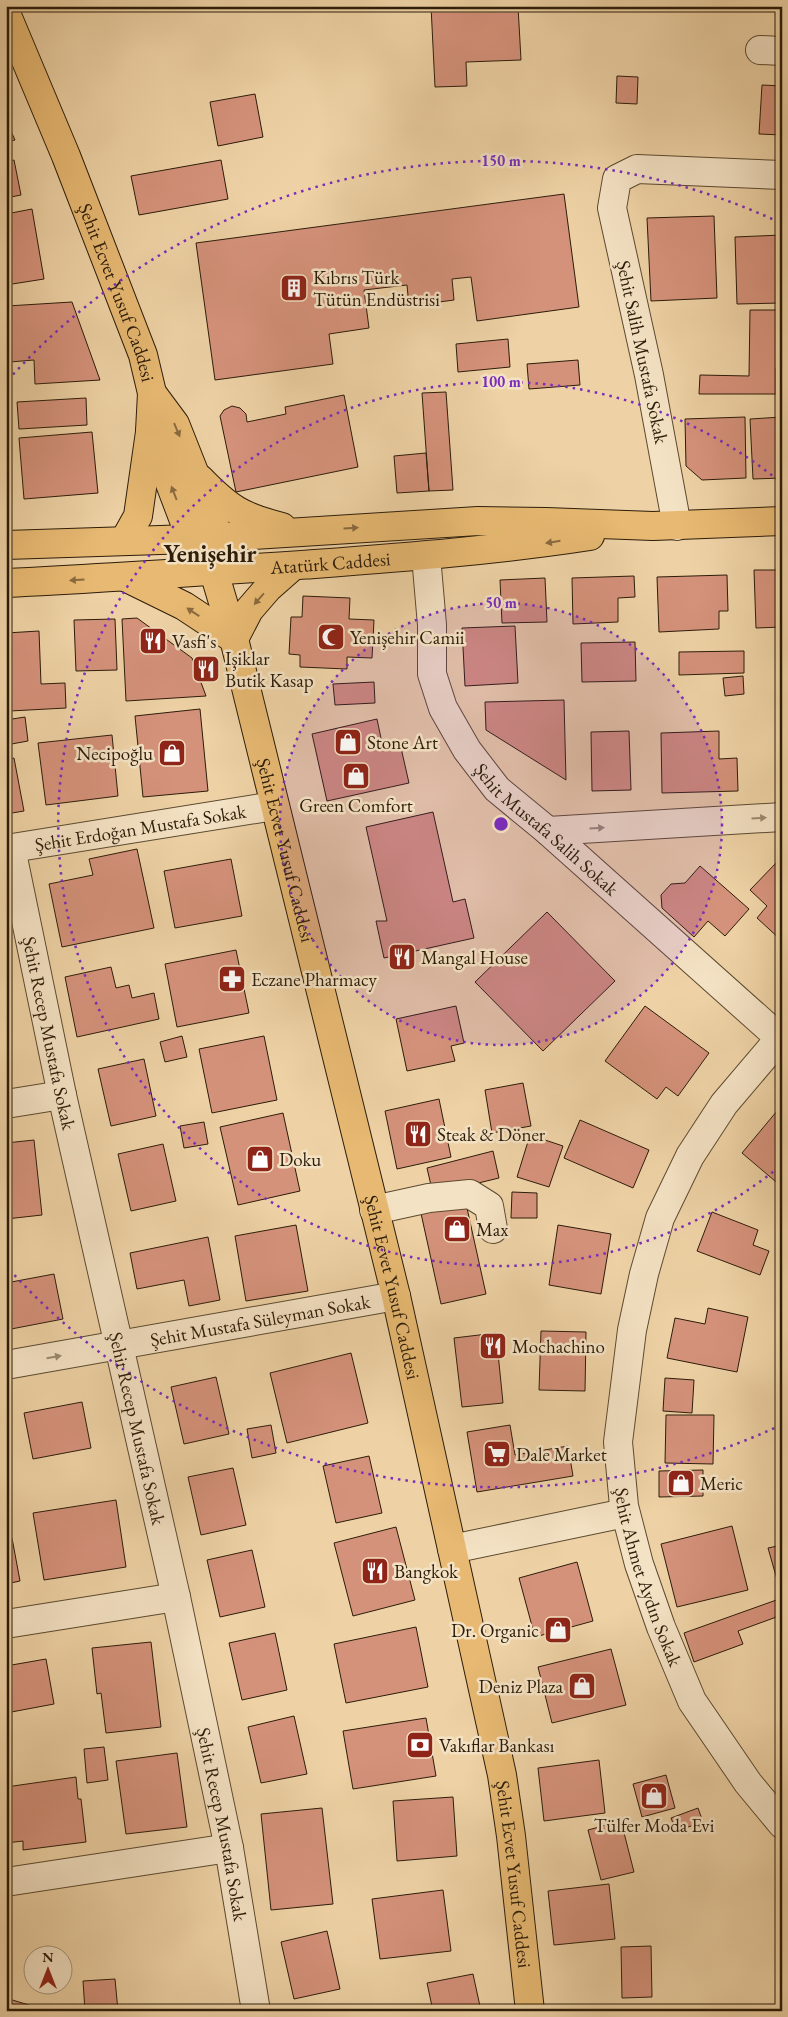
<svg xmlns="http://www.w3.org/2000/svg" width="788" height="2017" font-family="'EB Garamond',serif">
<style>
.building{fill:#d5927b;stroke:#2c1c09}
.lines{fill:none;stroke-linecap:round;stroke-linejoin:round}
.minor-casing{stroke:#5c4a30;stroke-width:30}
.major-casing{stroke:#2c1c09;stroke-width:30}
.minor{stroke:#f4e2c4;stroke-width:28}
.major{stroke:#e7b972;stroke-width:28}
.oneway{fill:#8a6a3e}
.oneway2{fill:#9a8970}
.ring{fill:none;stroke:#7b2cbf;stroke-width:2.5;stroke-dasharray:2.5 5}
.labels{text-anchor:middle;stroke-width:5;stroke-linejoin:round;paint-order:stroke}
.poi-label{font-size:19px;fill:#2c1c09;stroke:#f4e2c4;text-anchor:start}
.street-label{font-size:19px;fill:#2c1c09;stroke:#f4e2c4}
.district-label{font-size:24px;font-weight:bold;fill:#2c1c09;stroke:#f4e2c4}
.centre{fill:#7b2cbf;stroke:#f4e2c4;stroke-width:2.5}
.ring-label{font-size:15px;text-anchor:middle;font-weight:bold;fill:#7b2cbf;stroke:#f4e2c4;stroke-width:5;stroke-linejoin:round;paint-order:stroke}
</style>
<rect width="100%" height="100%" fill="#eed2a5"/>
<filter id="stains"><feTurbulence type="fractalNoise" baseFrequency=".004" numOctaves="4"/><feColorMatrix values="0 0 0 0 .2 0 0 0 0 .09 0 0 0 0 .02 0 0 0 .5 -.17"/></filter>
<radialGradient id="worn" r=".72"><stop offset=".6" stop-color="#630" stop-opacity="0"/><stop offset="1" stop-color="#630" stop-opacity=".3"/></radialGradient>
<!-- building -->
<path class="building" d="M431,6H518L521,60L466,62L467,86L435,87Z
M617,76L638,77L637,104L616,103Z
M762,85L782,86V135L759,134Z
M255,94L263,137L218,146L210,102Z
M6,120L15,140L6,142Z
M14,160L21,195L6,198V162Z
M221,160L228,199L139,215L131,176Z
M564,194L579,307L477,321L471,277L452,279L454,300L409,306L407,285L364,290L369,328L329,334L333,364L215,380L196,243Z
M32,209L44,279L6,285V214Z
M714,216L717,298L651,301L647,218Z
M782,235V303L737,304L735,237Z
M72,302L100,380L35,384L34,360L10,362L7,306Z
M750,310H779V335H782V368H776V394H699L700,375L749,376Z
M508,339L510,367L458,372L456,344Z
M578,360L580,385L529,389L527,364Z
M446,392L453,490L429,491L422,393Z
M344,395L358,467L236,492L220,416L224,410L232,406L240,408L246,414L247,422L286,414L285,407Z
M86,398L87,425L19,429L17,402Z
M745,417L746,478L702,480L686,466L685,419Z
M782,417V478L753,479L750,419Z
M92,432L98,493L24,499L19,438Z
M426,453L429,491L397,493L394,456Z
M754,570H782V627L756,628Z
M727,575L728,611H719V629L659,632L657,577Z
M634,576L635,597L618,598V622L573,624L572,578Z
M545,578L547,622L502,623L500,580Z
M303,596L350,598L349,619L374,620L372,658L347,657V669L300,667V655L289,654L291,617H302Z
M137,618L192,658L206,696L126,701L122,619Z
M115,619L117,670L76,671L74,620Z
M515,626L518,683L465,686L462,628Z
M39,631L41,684L65,683L66,708L10,711L9,694H6V633Z
M635,642L636,681L582,682L581,643Z
M744,651V673L679,675V652Z
M743,676L744,694L725,696L723,678Z
M374,682L375,703L335,705L333,684Z
M564,700L566,780L486,730L485,702Z
M200,709L208,791L143,797L135,716Z
M25,717L28,741L6,745V720Z
M377,719L382,743L399,739L409,783L327,801L312,734Z
M629,731L631,790L592,791L591,732Z
M719,731V759L737,758L738,791L662,793L661,733Z
M112,735L118,796L46,805L38,743Z
M14,758L24,811L6,814V760Z
M433,812L453,902L465,899L474,938L384,958L376,921H387L366,827Z
M137,849L154,928L62,947L49,884L93,875L89,859Z
M231,859L242,916L175,928L164,871Z
M777,862L782,866V941L757,918L767,906L750,890Z
M700,866L749,909L725,936L708,921L694,937L662,908L661,895L671,884L685,883Z
M547,912L615,981L543,1051L475,982Z
M236,950L249,1013L177,1027L165,964Z
M111,967L116,988L129,985L132,998L154,993L159,1019L77,1037L65,977Z
M456,1006L464,1043L451,1046L455,1061L407,1071L396,1019Z
M645,1006L709,1053L678,1096L666,1087L657,1099L605,1061Z
M182,1036L187,1057L165,1062L160,1042Z
M264,1036L277,1100L212,1113L199,1049Z
M144,1059L156,1116L111,1126L98,1069Z
M523,1083L531,1126L492,1133L485,1090Z
M439,1099L451,1157L397,1169L385,1111Z
M782,1105V1187L742,1153Z
M283,1113L300,1191L238,1205L220,1127Z
M580,1120L649,1150L633,1188L564,1158Z
M204,1122L208,1144L184,1148L180,1126Z
M530,1135L563,1146L549,1187L517,1177Z
M34,1140L42,1215L6,1219V1143Z
M163,1144L176,1201L131,1211L118,1154Z
M493,1151L499,1178L433,1194L427,1168Z
M512,1192L537,1193V1218H511Z
M465,1199L486,1294L441,1304L420,1209Z
M712,1212L758,1230L753,1245L769,1251L760,1275L697,1251Z
M296,1225L308,1291L246,1301L235,1236Z
M558,1225L611,1234L601,1294L549,1285Z
M208,1237L220,1300L189,1306L184,1280L137,1289L130,1253Z
M54,1274L63,1319L6,1330V1283Z
M708,1308L748,1317L737,1372L667,1358L675,1318L705,1324Z
M541,1331L586,1332L585,1391L539,1390Z
M496,1333L503,1403L462,1407L454,1338Z
M351,1353L368,1423L287,1443L270,1373Z
M216,1377L229,1434L184,1444L171,1387Z
M665,1378L694,1380L692,1413L663,1411Z
M82,1402L91,1448L33,1459L24,1413Z
M666,1415H714L713,1464L665,1463Z
M271,1425L276,1453L252,1458L247,1429Z
M510,1425L515,1455L568,1446L573,1476L477,1492L467,1432Z
M369,1456L382,1513L336,1523L323,1466Z
M233,1468L246,1525L201,1535L188,1477Z
M703,1470V1496L659,1497V1471Z
M116,1500L126,1567L44,1580L33,1513Z
M732,1526L748,1590L677,1607L661,1544Z
M396,1527L415,1600L353,1616L334,1543Z
M12,1538L20,1581L6,1584V1539Z
M782,1545V1590H780L768,1548Z
M252,1550L265,1607L220,1617L207,1560Z
M577,1562L593,1621L535,1637L519,1578Z
M782,1598V1615L738,1631L743,1644L694,1662L684,1633Z
M416,1627L428,1687L346,1703L334,1644Z
M275,1633L287,1690L242,1700L229,1643Z
M151,1642L161,1727L106,1733L101,1693L97,1694L92,1648Z
M611,1649L626,1705L552,1723L538,1667Z
M46,1659L54,1704L6,1713V1666Z
M294,1716L307,1774L261,1783L248,1727Z
M426,1718L436,1776L353,1789L343,1731Z
M104,1747L108,1780L87,1783L84,1749Z
M177,1753L187,1827L126,1834L116,1761Z
M599,1760L605,1813L544,1821L538,1768Z
M666,1775L675,1808L642,1817L633,1784Z
M76,1777L78,1799H81L86,1842L23,1850V1841L6,1843V1787Z
M453,1797L457,1856L397,1861L393,1801Z
M322,1808L333,1904L271,1910L261,1814Z
M698,1808L703,1822L676,1831L671,1818Z
M621,1821L634,1872L601,1880L588,1830Z
M609,1884L615,1939L554,1945L548,1891Z
M443,1890L451,1951L380,1959L372,1899Z
M327,1931L340,1989L294,1999L281,1942Z
M651,1946L652,1997L622,1998L621,1947Z
M473,1974L481,2011H433L427,1983Z
M115,1979L118,2011H85L83,1981Z
M9,1999L49,2011H6Z"/>
<g class="lines">
<!-- minor casing -->
<g class="minor-casing">
<g id="minor">
<path d="M760,50L782,51"/>
<path d="M677,526L649,375L612,208L617,179L637,169L782,175"/>
<path id="s1" d="M426,556L432,625V674L443,708L467,750L497,789L548,831L782,1040"/>
<path d="M548,831L782,817"/>
<path id="s2" d="M11,848L62,1095L176,1597L229,1848L256,2011"/>
<path id="s3" d="M6,849L274,806"/>
<path id="s4" d="M780,1038L724,1104L690,1156L660,1218L644,1274L632,1330L618,1442L624,1506L639,1564L661,1627L692,1701L748,1783L782,1824"/>
<path d="M6,1104L62,1095"/>
<path d="M374,1210L429,1198L470,1194L489,1206L493,1229"/>
<path id="s5" d="M6,1365L396,1296"/>
<path d="M452,1549L625,1513"/>
<path d="M6,1624L176,1597"/>
<path d="M6,1882L229,1848"/>
</g>
</g>
<!-- major casing -->
<g class="major-casing">
<g id="major">
<path id="s6" d="M6,13L66,156L143,355L152,393L175,424L194,472L219,537L217,554"/>
<path id="s7" d="M152,393L150,431L191,539L214,572L234,639L396,1296L502,1775L511,1836L530,2011"/>
<path d="M200,479C229,509 242,517 282,527"/>
<path d="M124,541L138,516L150,432"/>
<path d="M6,545L191,539L478,521L546,522L653,526L782,521"/>
<path d="M127,578L184,606L234,639"/>
<path id="s8" d="M6,583C110,578 212,571 315,564C407,557 499,550 590,536"/>
<path d="M234,639L249,610L268,588L293,566"/>
</g>
</g>
<!-- minor -->
<use href="#minor" class="minor"/>
<!-- major -->
<use href="#major" class="major"/>
</g>
<!-- one-way arrows -->
<defs><path id="oneway-solid" d="M-6-.8H1V-3.2L6.5 0L1 3.2V.8H-6Z" transform="scale(1.25)"/></defs>
<g class="oneway">
<use href="#oneway-solid" transform="translate(177 430) rotate(67)"/>
<use href="#oneway-solid" transform="translate(174 493) rotate(-111)"/>
<use href="#oneway-solid" transform="translate(351 528) rotate(-4)"/>
<use href="#oneway-solid" transform="translate(553 542) rotate(171)"/>
<use href="#oneway-solid" transform="translate(77 580) rotate(177)"/>
<use href="#oneway-solid" transform="translate(259 599) rotate(131)"/>
<use href="#oneway-solid" transform="translate(193 612) rotate(-147)"/>
</g>
<g class="oneway2">
<use href="#oneway-solid" transform="translate(759 818) rotate(-4)"/>
<use href="#oneway-solid" transform="translate(597 828) rotate(-4)"/>
<use href="#oneway-solid" transform="translate(54 1357) rotate(-10)"/>
</g>
<!-- distance rings -->
<circle cx="501" cy="824" r="221" fill="#7b2cbf" fill-opacity=".12"/>
<g class="ring">
<circle cx="501" cy="824" r="221"/>
<path d="M779 1167A442 442 0 1 1 779 481"/>
<path d="M781 1425A663 663 0 0 1 8 1268M8 380A663 663 0 0 1 781 223"/>
</g>
<!-- icons -->
<defs>
<g id="building-square" transform="scale(1.4375)"><rect x="-9" y="-9" width="18" height="18" rx="4" fill="#8f2418" stroke="#f4e2c4"/><path d="M-4-6H4V6H1V3H-1V6H-4ZM-2.5-4.3h1.7v1.8h-1.7ZM.8-4.3h1.7v1.8H.8ZM-2.5-1h1.7V.8h-1.7ZM.8-1h1.7V.8H.8Z" fill="#fff"/></g>
<g id="mosque-square" transform="scale(1.4375)"><rect x="-9" y="-9" width="18" height="18" rx="4" fill="#8f2418" stroke="#f4e2c4"/><path d="M3.5-4.9A6 6 0 1 0 3.5 4.9A5 5 0 1 1 3.5-4.9Z" fill="#fff"/></g>
<g id="restaurant-square" transform="scale(1.4375)"><rect x="-9" y="-9" width="18" height="18" rx="4" fill="#8f2418" stroke="#f4e2c4"/><path d="M-5-6h1v4h1v-4h1v4h1v-4h1v5L-1.5 .5V6h-2V.5L-5-1ZM5-6V6H3V1.5H1.5Q1.5-4 5-6Z" fill="#fff"/></g>
<g id="shop-square" transform="scale(1.4375)"><rect x="-9" y="-9" width="18" height="18" rx="4" fill="#8f2418" stroke="#f4e2c4"/><path d="M-5-2.5h2.3a2.7 3.5 0 0 1 5.4 0H5L5.5 6h-11ZM-1.5-2.5h3a1.5 2.3 0 0 0-3 0Z" fill="#fff"/></g>
<g id="pharmacy-square" transform="scale(1.4375)"><rect x="-9" y="-9" width="18" height="18" rx="4" fill="#8f2418" stroke="#f4e2c4"/><path d="M-2-6h4v4h4v4h-4v4h-4v-4h-4v-4h4Z" fill="#fff"/></g>
<g id="supermarket-square" transform="scale(1.4375)"><rect x="-9" y="-9" width="18" height="18" rx="4" fill="#8f2418" stroke="#f4e2c4"/><path d="M-6-5.5h2.5l.6 2H6L4.5 2H-2.5L-4.4-4H-6ZM-1.5 3.2a1.3 1.3 0 1 0 .1 0ZM3 3.2a1.3 1.3 0 1 0 .1 0Z" fill="#fff"/></g>
<g id="bank-square" transform="scale(1.4375)"><rect x="-9" y="-9" width="18" height="18" rx="4" fill="#8f2418" stroke="#f4e2c4"/><path d="M-6-4H6V4H-6ZM0-2.3a2.3 2.3 0 1 0 0 4.6a2.3 2.3 0 1 0 0-4.6Z" fill="#fff"/></g>
</defs>
<g fill-rule="evenodd">
<use href="#building-square" x="294" y="288"/>
<use href="#mosque-square" x="331" y="637"/>
<use href="#restaurant-square" x="153" y="641"/>
<use href="#restaurant-square" x="206" y="669"/>
<use href="#shop-square" x="348" y="742"/>
<use href="#shop-square" x="172" y="753"/>
<use href="#shop-square" x="356" y="776"/>
<use href="#restaurant-square" x="402" y="957"/>
<use href="#pharmacy-square" x="232" y="979"/>
<use href="#restaurant-square" x="418" y="1134"/>
<use href="#shop-square" x="260" y="1159"/>
<use href="#shop-square" x="457" y="1229"/>
<use href="#restaurant-square" x="493" y="1346"/>
<use href="#supermarket-square" x="497" y="1454"/>
<use href="#shop-square" x="681" y="1483"/>
<use href="#restaurant-square" x="375" y="1571"/>
<use href="#shop-square" x="558" y="1630"/>
<use href="#shop-square" x="582" y="1686"/>
<use href="#bank-square" x="420" y="1745"/>
<use href="#shop-square" x="654" y="1796"/>
</g>
<g class="labels">
<!-- poi labels -->
<g class="poi-label">
<text x="313" y="284">Kıbrıs Türk<tspan x="313" dy="22">Tütün Endüstrisi</tspan></text>
<text x="350" y="644">Yenişehir Camii</text>
<text x="172" y="648">Vasfi's</text>
<text x="225" y="665">Işiklar<tspan x="225" dy="22">Butik Kasap</tspan></text>
<text x="367" y="749">Stone Art</text>
<text x="153" y="760" text-anchor="end">Necipoğlu</text>
<text x="356" y="812" text-anchor="middle">Green Comfort</text>
<text x="421" y="964">Mangal House</text>
<text x="251" y="986">Eczane Pharmacy</text>
<text x="437" y="1141">Steak &amp; Döner</text>
<text x="279" y="1166">Doku</text>
<text x="476" y="1236">Max</text>
<text x="512" y="1353">Mochachino</text>
<text x="516" y="1461">Dale Market</text>
<text x="700" y="1490">Meric</text>
<text x="394" y="1578">Bangkok</text>
<text x="539" y="1637" text-anchor="end">Dr. Organic</text>
<text x="563" y="1693" text-anchor="end">Deniz Plaza</text>
<text x="439" y="1752">Vakıflar Bankası</text>
<text x="654" y="1832" text-anchor="middle">Tülfer Moda Evi</text>
</g>
<!-- street labels -->
<g class="street-label">
<text dy="7" stroke="none"><textPath href="#s6" startOffset="301">Şehit Ecvet Yusuf Caddesi</textPath></text>
<text transform="translate(643 352) rotate(78)" y="7">Şehit Salih Mustafa Sokak</text>
<text dy="7" stroke="none"><textPath href="#s8" startOffset="325">Atatürk Caddesi</textPath></text>
<text dy="7" stroke="none"><textPath href="#s3" startOffset="136">Şehit Erdoğan Mustafa Sokak</textPath></text>
<text dy="7" stroke="none"><textPath href="#s1" startOffset="315">Şehit Mustafa Salih Sokak</textPath></text>
<text dy="7" stroke="none"><textPath href="#s7" startOffset="481">Şehit Ecvet Yusuf Caddesi</textPath></text>
<text dy="7" stroke="none"><textPath href="#s2" startOffset="189">Şehit Recep Mustafa Sokak</textPath></text>
<text dy="7" stroke="none"><textPath href="#s7" startOffset="931">Şehit Ecvet Yusuf Caddesi</textPath></text>
<text dy="7" stroke="none"><textPath href="#s5" startOffset="258">Şehit Mustafa Süleyman Sokak</textPath></text>
<text dy="7" stroke="none"><textPath href="#s2" startOffset="594">Şehit Recep Mustafa Sokak</textPath></text>
<text dy="7" stroke="none"><textPath href="#s4" startOffset="585">Şehit Ahmet Aydın Sokak</textPath></text>
<text dy="7" stroke="none"><textPath href="#s2" startOffset="999">Şehit Recep Mustafa Sokak</textPath></text>
<text dy="7" stroke="none"><textPath href="#s7" startOffset="1531">Şehit Ecvet Yusuf Caddesi</textPath></text>
</g>
<!-- district labels -->
<g class="district-label">
<text x="210" y="562">Yenişehir</text>
</g>
</g>
<circle cx="501" cy="824" r="8" class="centre"/>
<g class="ring-label">
<text x="501" y="166">150 m</text>
<text x="501" y="387">100 m</text>
<text x="501" y="608">50 m</text>
</g>
<!-- margin -->
<rect width="788" height="2017" fill="none" stroke="#eed2a5" stroke-width="25"/>
<rect x="8" y="8" width="773" height="2002" fill="none" stroke="#2c1c09" stroke-width="2.5"/>
<rect x="12" y="12" width="763" height="1992" fill="none" stroke="#2c1c09"/>
<!-- north arrow -->
<g transform="translate(48 1970)"><circle r="24" fill="#f4e2c4" stroke="#a49379"/>
<path d="M0-4L9 19L0 12L-9 19Z" fill="#8f2418"/>
<text y="-8" font-size="14" font-weight="bold" text-anchor="middle" fill="#2c1c09">N</text>
</g>
<rect width="100%" height="100%" filter="url(#stains)"/>
<rect width="100%" height="100%" fill="url(#worn)"/>
</svg>
